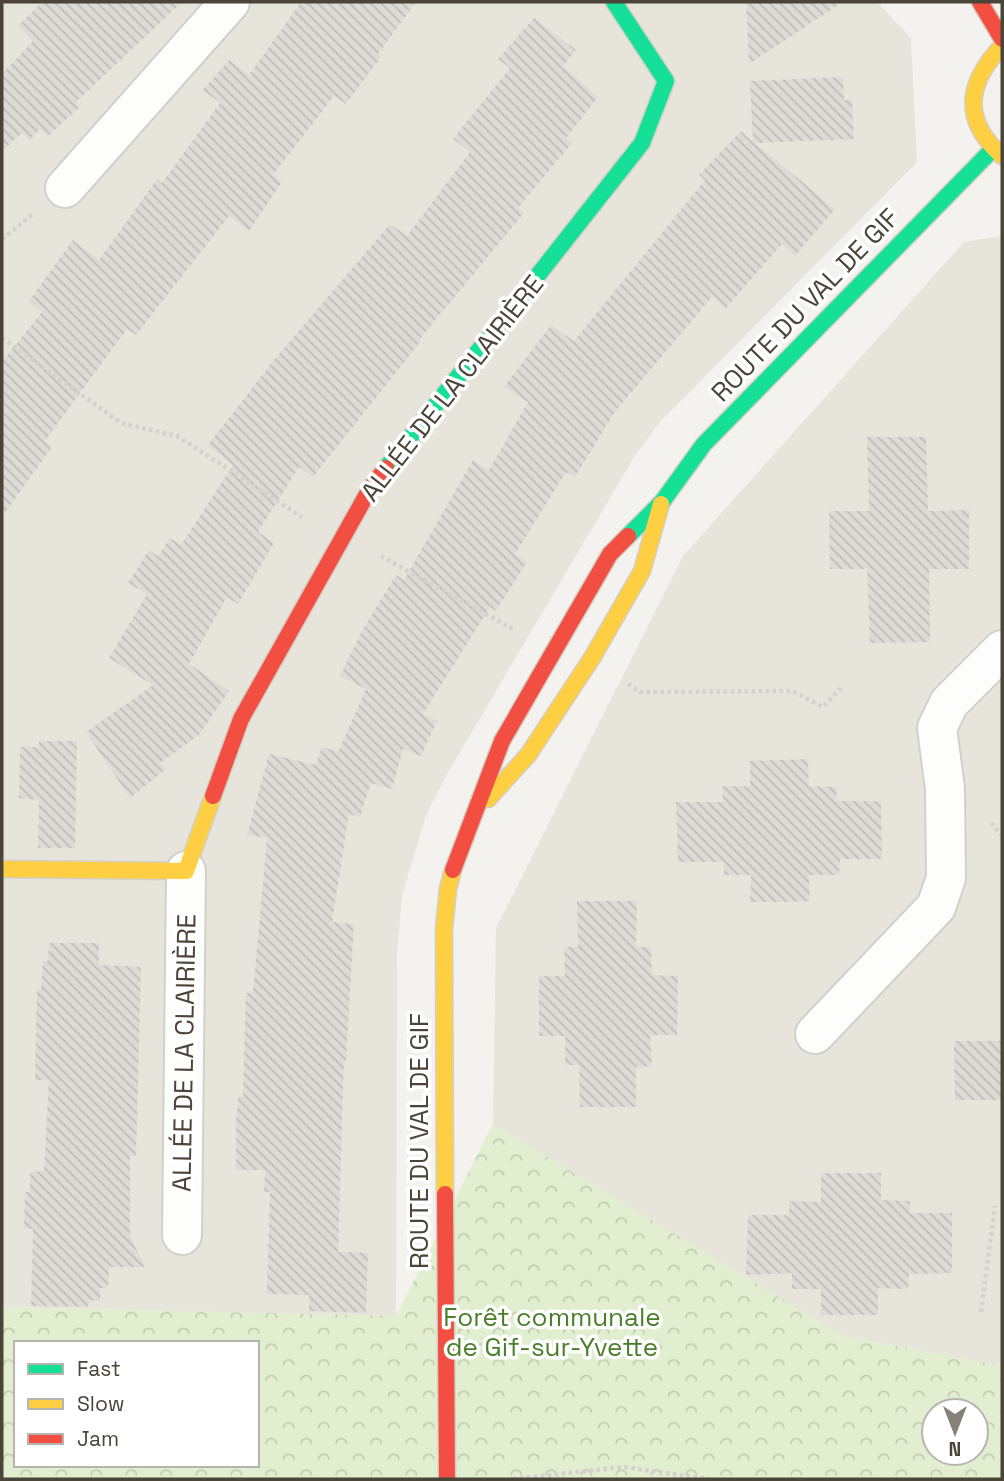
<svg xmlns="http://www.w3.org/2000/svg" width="1004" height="1481" font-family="'Space Grotesk',sans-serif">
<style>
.residential{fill:#e7e4dc}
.forest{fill:url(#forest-crowns);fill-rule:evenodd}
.building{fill:url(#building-back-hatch)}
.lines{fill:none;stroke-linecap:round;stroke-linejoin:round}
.street-casing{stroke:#d2d0cb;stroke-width:42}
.fast-casing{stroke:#d3cfc5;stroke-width:19}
.slow-casing{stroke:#d3cfc5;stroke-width:19}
.jam-casing{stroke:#d3cfc5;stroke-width:19}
.path{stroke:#d3d2cc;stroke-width:4.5;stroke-dasharray:3.5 3.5;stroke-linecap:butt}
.street{stroke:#fdfdfc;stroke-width:38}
.fast{stroke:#16e098;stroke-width:16}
.slow{stroke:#ffcf43;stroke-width:16}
.jam{stroke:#f24e42;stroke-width:16}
.labels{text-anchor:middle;stroke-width:7;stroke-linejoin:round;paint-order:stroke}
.street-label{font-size:26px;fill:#4b4439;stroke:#fff}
.park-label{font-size:26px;fill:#4a7f2a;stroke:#fff}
</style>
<defs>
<pattern id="forest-crowns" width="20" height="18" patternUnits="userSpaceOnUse" patternTransform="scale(1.75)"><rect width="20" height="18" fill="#e1eecf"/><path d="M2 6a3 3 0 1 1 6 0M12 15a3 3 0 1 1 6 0" fill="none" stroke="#c3cdb2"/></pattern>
<pattern id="building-back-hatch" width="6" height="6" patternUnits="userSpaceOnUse" patternTransform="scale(1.75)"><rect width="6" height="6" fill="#dedbd6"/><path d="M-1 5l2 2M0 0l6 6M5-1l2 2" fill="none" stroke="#c0bdb8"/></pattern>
</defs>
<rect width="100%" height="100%" fill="#f4f2ee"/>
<!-- residential -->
<path class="residential" d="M2,2H877L911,38L917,162L659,423L636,454L522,647L446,776L426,815L402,896L397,957L396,1316L2,1307Z
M1002,236V1366L843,1336L493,1125L496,928L683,556L964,242Z"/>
<!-- forest -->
<path class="forest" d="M493,1124L843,1336L1002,1366V1479H2V1307L396,1316ZM16,1343H257V1465H16ZM934,1411H976V1453H934Z"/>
<!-- building -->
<path class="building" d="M42,2H182L76,102L80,107L48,136L40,129L30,140L22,133L2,151V74L33,41L18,26Z
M301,2H416L378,54L381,57L346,104L334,96L273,175L282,182L249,231L229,216L136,335L127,329L45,441L52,447L2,517V362L42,312L29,301L73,240L99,260L157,179L162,183L220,103L203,90L229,60L249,75Z
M746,2H843L749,64Z
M534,18L576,50L563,66L598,97L566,138L572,143L518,208L524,213L419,340L421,341L313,477L299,467L258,532L274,543L238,604L227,597L189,664L229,691L199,735L160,763L165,770L130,798L86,732L153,685L109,658L147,594L128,583L149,550L158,556L170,538L181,545L233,465L208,445L274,360L390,224L407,236L470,152L453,139L510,68L498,59Z
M843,77L844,100H852L854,139L755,143L835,209L795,256L782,244L726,308L712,297L614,413L575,477L566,472L515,554L527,562L496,611L490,607L423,714L437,721L421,756L403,749L392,789L371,783L360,817L349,814L332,922L354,924L346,1061H344L338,1252L368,1253L366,1313L309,1311V1295L267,1294L270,1192H264L265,1170H236V1124L238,1097H243L246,993H253L267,838L247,835L269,754L316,765L322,747L338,752L366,689L340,676L362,631L396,575L404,580L473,460L489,470L528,402L504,387L551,325L574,341L705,180L699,175L741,131L753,142L750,81Z
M867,437H926L928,511L969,510V569H929L930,642L870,643L867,569H830L829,511H869Z
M39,741H77L75,848H38L39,800L19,798L20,747H39Z
M808,759L809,786L837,787L836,801H881L882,859H840L839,875H809L810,901L783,902H750L751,875H724V862H678L676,802H723L722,786H750V761Z
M577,901H637L636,947H651L652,975L678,976L677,1035H650L652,1066L636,1067V1107H580L579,1065H565V1036H539V976H565L564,947H578Z
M49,943H99V965L141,967L136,1156H130V1237L145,1267H109L108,1288H100V1301L89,1300L88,1307L31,1306L33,1229H24L25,1192H30V1172L44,1171L49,1080H35L37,989H41L43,961H48Z
M954,1041H1002V1100H955Z
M821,1173H881V1200L910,1201V1213H952V1273L909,1274L908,1289L878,1288V1315H821V1289H792V1273L746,1275L748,1215H789V1201L821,1202Z"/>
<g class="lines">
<!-- street casing -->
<g class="street-casing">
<path id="street" d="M65,188L230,2
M815,1034L936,907L946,878L945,789L937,728L949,703L1002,650
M182,1235L186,871"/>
</g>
<!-- fast casing -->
<g class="fast-casing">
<path id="fast" d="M386,468L642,143L666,81L614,2
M628,536L662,502L704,444L993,149"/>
</g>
<!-- slow casing -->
<g class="slow-casing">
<path id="slow" d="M1002,46C966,84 962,120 1002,156
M488,799L528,755L592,658L642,571L661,504
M2,869L186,871L213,796
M445,1194L444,929L448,889L453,870"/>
</g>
<!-- jam casing -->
<g class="jam-casing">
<path id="jam" d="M980,2L1002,39
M213,796L241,719L371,487L386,468
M453,870L502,741L610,554L628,536
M445,1194L447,1479"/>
</g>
<!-- path -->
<path class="path" d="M2,239L32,215
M2,338L121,423L177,436L302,517
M381,556L515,630
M628,684L640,692L792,691L823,707L842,687
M991,823L1002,835
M981,1312L995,1206
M513,1479L624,1467L709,1479"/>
<!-- street -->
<use href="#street" class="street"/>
<!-- fast -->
<use href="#fast" class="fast"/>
<!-- slow -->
<use href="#slow" class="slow"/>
<!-- jam -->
<use href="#jam" class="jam"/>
</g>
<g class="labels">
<!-- street labels -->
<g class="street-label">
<text transform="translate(805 305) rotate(-46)" y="9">ROUTE DU VAL DE GIF</text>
<text transform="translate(452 388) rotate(-52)" y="9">ALLÉE DE LA CLAIRIÈRE</text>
<text transform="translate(184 1053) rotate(-89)" y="9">ALLÉE DE LA CLAIRIÈRE</text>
<text transform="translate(419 1141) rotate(-90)" y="9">ROUTE DU VAL DE GIF</text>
</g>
<!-- park labels -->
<g class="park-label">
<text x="552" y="1326">Forêt communale<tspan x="552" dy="30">de Gif-sur-Yvette</tspan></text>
</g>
</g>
<!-- border -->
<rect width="1004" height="1481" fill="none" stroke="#4b4439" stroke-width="7"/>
<!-- legend -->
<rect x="14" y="1341" width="245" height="126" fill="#ffffff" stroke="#b7b4b0" stroke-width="2"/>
<rect x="28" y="1364" width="35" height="10" fill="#16e098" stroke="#b7b4b0" stroke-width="2"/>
<text x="77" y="1376" font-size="21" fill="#4b4439">Fast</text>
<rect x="28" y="1399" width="35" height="10" fill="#ffcf43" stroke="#b7b4b0" stroke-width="2"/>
<text x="77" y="1411" font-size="21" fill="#4b4439">Slow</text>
<rect x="28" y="1434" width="35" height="10" fill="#f24e42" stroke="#b7b4b0" stroke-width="2"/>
<text x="77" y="1446" font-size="21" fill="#4b4439">Jam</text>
<!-- north arrow -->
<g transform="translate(955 1432) rotate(180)"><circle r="33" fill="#ffffff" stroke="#b7b4b0" stroke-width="2"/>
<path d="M0-5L12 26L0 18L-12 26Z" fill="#868178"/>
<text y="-10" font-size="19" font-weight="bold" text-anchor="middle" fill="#4b4439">N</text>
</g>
</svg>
